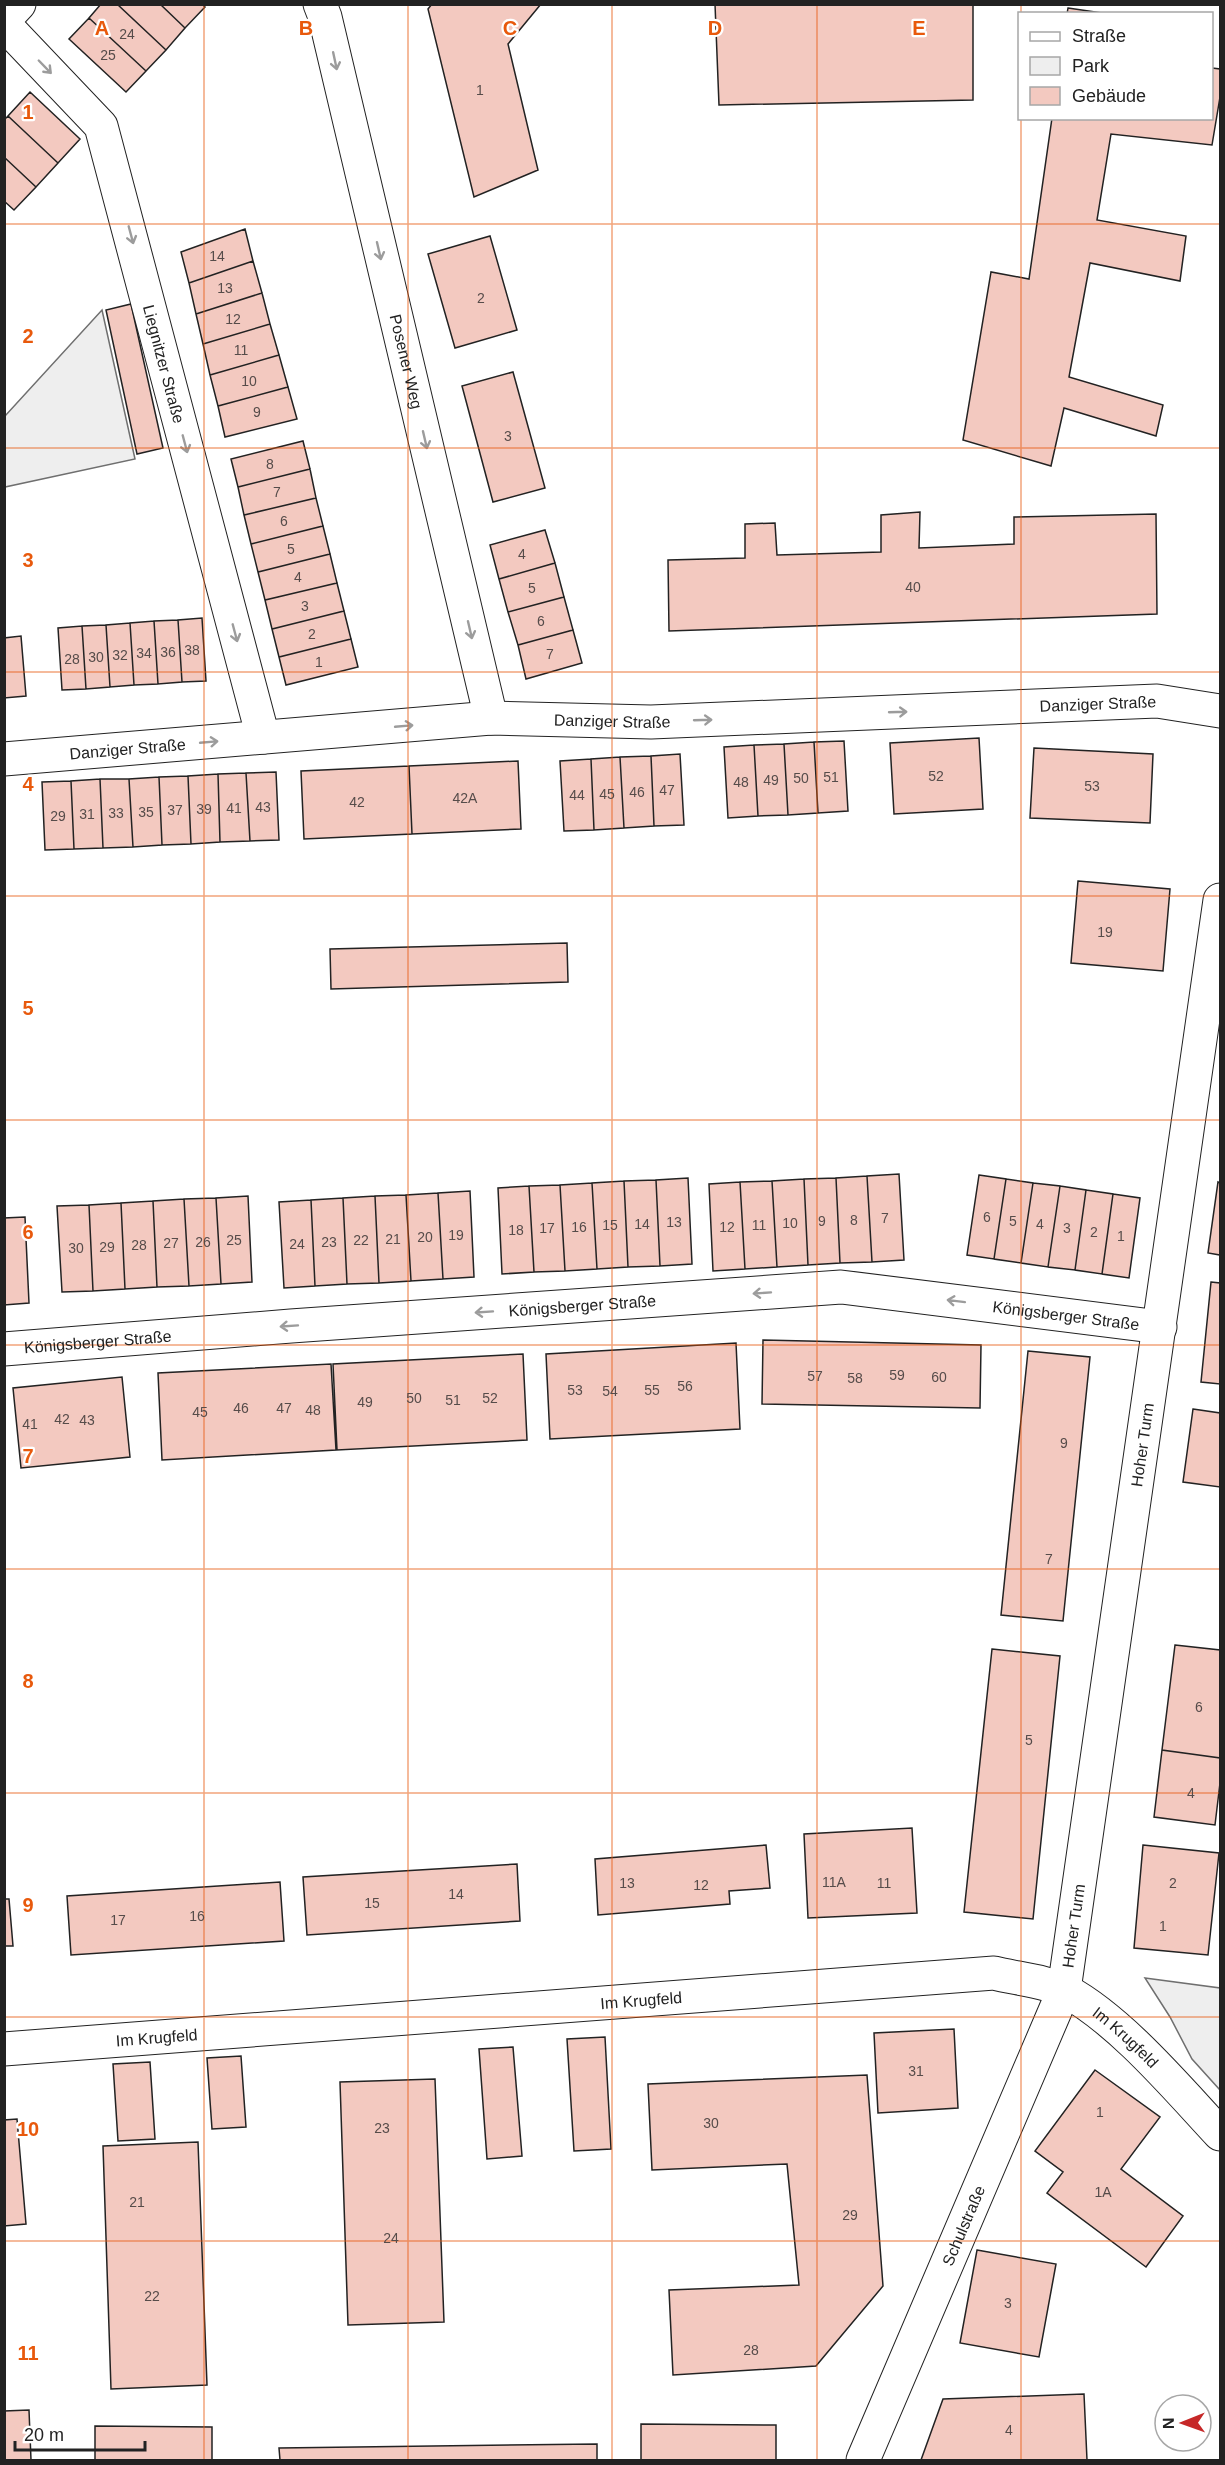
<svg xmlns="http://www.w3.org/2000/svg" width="1225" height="2465" font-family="Arial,sans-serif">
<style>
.green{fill:#eee;stroke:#6f6f6f;stroke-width:1.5}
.building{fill:#f3c9c0;stroke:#222;stroke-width:1.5}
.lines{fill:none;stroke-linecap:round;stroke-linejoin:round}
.street-casing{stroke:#222;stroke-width:35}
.secondary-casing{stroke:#222;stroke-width:35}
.street{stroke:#fff;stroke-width:33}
.secondary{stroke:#fff;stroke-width:33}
.oneway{stroke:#9c9c9c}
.grid{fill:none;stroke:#e8590c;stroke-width:1.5;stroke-opacity:0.55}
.labels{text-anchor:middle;stroke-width:4.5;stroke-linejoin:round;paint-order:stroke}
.number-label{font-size:14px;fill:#564c4a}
.street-label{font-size:16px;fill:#222;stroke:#fff}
.grid-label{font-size:20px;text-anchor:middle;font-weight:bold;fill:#e8590c;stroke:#fff;stroke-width:4.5;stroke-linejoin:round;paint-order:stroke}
</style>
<rect width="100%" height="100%" fill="#fff"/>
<!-- green -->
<path class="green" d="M102,310L135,459L5,487V416Z
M1145,1978L1220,1988V2090L1192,2059L1170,2017Z"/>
<!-- building -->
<path class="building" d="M101,4H117L166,50L146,71L89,18Z
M117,4H160L185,28L166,50Z
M160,4H202L205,7L185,28Z
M432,4H541L508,44L538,170L474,197L428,9Z
M715,4H973V100L719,105Z
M1068,8L1109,14H1067Z
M89,18L146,71L126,92L69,39Z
M1212,68L1220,69V97L1212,145L1111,134L1097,220L1186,236L1180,281L1090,263L1069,377L1163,405L1156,436L1064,408L1051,466L963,440L991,272L1029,279L1052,118H1212Z
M30,92L80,139L58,163L8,116Z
M8,116L58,163L36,187L4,157V120Z
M4,157L36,187L14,210L4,201Z
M245,229L253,261L189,283L181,252Z
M490,236L517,330L455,348L428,254Z
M253,261L262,293L196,314L189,283Z
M262,293L270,324L203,344L196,314Z
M131,304L163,448L137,454L106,310Z
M270,324L279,355L210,375L203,344Z
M279,355L288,387L218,406L210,375Z
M513,372L545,488L493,502L462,386Z
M288,387L297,419L225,437L218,406Z
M303,441L310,469L238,487L231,459Z
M310,469L316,498L244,515L238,487Z
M316,498L323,526L251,544L244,515Z
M920,512L919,548L1014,544V517L1156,514L1157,614L669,631L668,560L745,558V524L775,523L777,555L881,552V515Z
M323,526L330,554L258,572L251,544Z
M545,530L555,563L499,579L490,545Z
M330,554L337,583L265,600L258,572Z
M555,563L564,597L508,612L499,579Z
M337,583L344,611L272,629L265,600Z
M564,597L573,630L518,645L508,612Z
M344,611L351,639L279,657L272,629Z
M202,618L206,681L182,682L178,620Z
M178,620L182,682L158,684L154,621Z
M154,621L158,684L134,685L130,623Z
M130,623L134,685L110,687L106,625Z
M106,625L110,687L86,689L82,626Z
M82,626L86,689L62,690L58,628Z
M573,630L582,663L526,679L518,645Z
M21,636L26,696L4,698V638Z
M351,639L358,667L286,685L279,657Z
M979,738L983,809L894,814L890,743Z
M844,741L848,811L818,813L814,742Z
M814,742L818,813L788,815L784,744Z
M784,744L788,815L758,816L754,745Z
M754,745L758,816L728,818L724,747Z
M1034,748L1153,754L1150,823L1030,818Z
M680,754L684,825L654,826L651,756Z
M651,756L654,826L624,828L620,757Z
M620,757L624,828L594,830L591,759Z
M591,759L594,830L564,831L560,761Z
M518,761L521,829L412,834L409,766Z
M409,766L412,834L304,839L301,771Z
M276,772L279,840L250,841L246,773Z
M246,773L250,841L220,842L218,774Z
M218,774L220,842L191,844L188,776Z
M188,776L191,844L162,845L159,777Z
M159,777L162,845L133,847L129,779Z
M100,779L103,848L74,849L71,781Z
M100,779H129L133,847L103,848Z
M71,781L74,849L45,850L42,782Z
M1078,881L1170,889L1163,971L1071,963Z
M567,943L568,982L331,989L330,949Z
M899,1174L904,1260L872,1262L867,1176Z
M979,1175L1006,1179L994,1259L967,1255Z
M867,1176L872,1262L840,1263L836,1178Z
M688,1178L692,1264L660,1266L656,1180Z
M836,1178L840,1263L808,1265L804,1179Z
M804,1179L808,1265L777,1267L772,1181Z
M1006,1179L1033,1183L1021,1263L994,1259Z
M656,1180L660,1266L628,1267L624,1181Z
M624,1181L628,1267L597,1269L592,1183Z
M772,1181L777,1267L745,1269L740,1182Z
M740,1182L745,1269L713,1271L709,1184Z
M1218,1182L1220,1183V1255L1208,1253Z
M592,1183L597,1269L565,1271L560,1185Z
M1033,1183L1060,1186L1048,1267L1021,1263Z
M560,1185L565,1271L534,1272L529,1186Z
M529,1186L534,1272L502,1274L498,1188Z
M1060,1186L1086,1190L1075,1270L1048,1267Z
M1086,1190L1113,1194L1102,1274L1075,1270Z
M470,1191L474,1277L443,1279L438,1193Z
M438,1193L443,1279L411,1281L406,1195Z
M1113,1194L1140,1198L1129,1278L1102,1274Z
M406,1195L411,1281L379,1283L375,1196Z
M248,1196L252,1282L221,1284L216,1198Z
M375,1196L379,1283L347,1284L343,1198Z
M216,1198L221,1284L189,1286L184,1199Z
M343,1198L347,1284L315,1286L311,1200Z
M184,1199L189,1286L157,1287L153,1201Z
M311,1200L315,1286L284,1288L279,1202Z
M153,1201L157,1287L125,1289L121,1203Z
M121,1203L125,1289L93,1291L89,1205Z
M89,1205L93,1291L62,1292L57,1206Z
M25,1217L29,1303L4,1305V1218Z
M1211,1282L1220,1283V1384L1201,1382Z
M763,1340L981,1345L980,1408L762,1404Z
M736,1343L740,1429L550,1439L546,1354Z
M1028,1351L1090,1357L1063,1621L1001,1615Z
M523,1354L527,1440L337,1450L333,1364Z
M331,1364L336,1450L162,1460L158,1373Z
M122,1377L130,1457L21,1468L13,1388Z
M1193,1409L1220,1413V1487L1183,1482Z
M1175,1645L1220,1650V1758L1162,1750Z
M992,1649L1060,1656L1033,1919L964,1912Z
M1162,1750L1220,1758V1783L1215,1825L1154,1817Z
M912,1828L917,1913L808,1918L804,1834Z
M766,1845L770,1888L729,1891L730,1904L598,1915L595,1859Z
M1143,1845L1219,1853L1208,1955L1134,1948Z
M517,1864L520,1921L307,1935L303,1877Z
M280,1882L284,1941L71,1955L67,1896Z
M4,1899H9L13,1946H4Z
M954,2029L958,2108L878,2113L874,2033Z
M605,2037L611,2149L574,2151L567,2039Z
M513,2047L522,2156L487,2159L479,2049Z
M241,2056L246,2127L212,2129L207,2058Z
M150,2062L155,2139L118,2141L113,2064Z
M1095,2070L1160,2117L1121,2169L1183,2216L1146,2267L1047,2193L1063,2172L1035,2151Z
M867,2075L883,2286L816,2366L673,2375L669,2290L799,2285L787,2164L652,2170L648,2084Z
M435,2079L444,2322L348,2325L340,2082Z
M17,2119L26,2224L4,2226V2120Z
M198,2142L207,2385L111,2389L103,2146Z
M977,2250L1056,2264L1039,2357L960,2343Z
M1084,2394L1087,2460H921L943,2399Z
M29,2410L31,2460H4V2411Z
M641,2424L776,2425V2460H641Z
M95,2426L212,2427V2460H95Z
M597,2444V2460H280L279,2448Z"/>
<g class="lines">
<!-- street casing -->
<g class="street-casing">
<g id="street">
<path id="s1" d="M320,4L325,17L491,718"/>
<path id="s2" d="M4,24L101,126L263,737"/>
<path id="s3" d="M4,759L491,718L651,722L1157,701L1220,711"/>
<path id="s4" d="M4,1349L291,1326L841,1287L1160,1327"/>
<path id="s5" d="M4,2049L994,1973C1013,1978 1050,1982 1066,1991C1121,2021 1177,2088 1220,2134"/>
<path id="s6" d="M863,2460L1064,1990L1220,900"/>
</g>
</g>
<!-- secondary casing -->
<g class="secondary-casing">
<path id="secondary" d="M4,20L19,4"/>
</g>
<!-- street -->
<use href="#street" class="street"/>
<!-- secondary -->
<use href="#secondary" class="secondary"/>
</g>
<!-- one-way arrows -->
<defs><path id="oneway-shaft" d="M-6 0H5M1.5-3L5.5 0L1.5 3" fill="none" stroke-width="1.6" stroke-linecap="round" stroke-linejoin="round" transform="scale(1.5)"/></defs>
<g class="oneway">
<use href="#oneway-shaft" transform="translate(335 61) rotate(78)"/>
<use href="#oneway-shaft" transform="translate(45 67) rotate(46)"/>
<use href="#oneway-shaft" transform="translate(131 235) rotate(75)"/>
<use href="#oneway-shaft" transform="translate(379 251) rotate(77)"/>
<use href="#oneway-shaft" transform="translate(425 440) rotate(77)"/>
<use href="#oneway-shaft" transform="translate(185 444) rotate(75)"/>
<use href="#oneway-shaft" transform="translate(470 630) rotate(77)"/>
<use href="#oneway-shaft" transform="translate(235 633) rotate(75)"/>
<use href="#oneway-shaft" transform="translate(898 712) rotate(-2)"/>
<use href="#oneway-shaft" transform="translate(703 720) rotate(-2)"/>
<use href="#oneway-shaft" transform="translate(404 726) rotate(-5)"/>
<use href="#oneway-shaft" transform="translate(209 742) rotate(-5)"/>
<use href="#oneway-shaft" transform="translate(762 1293) rotate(176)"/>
<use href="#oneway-shaft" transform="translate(956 1301) rotate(-173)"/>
<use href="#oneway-shaft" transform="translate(484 1312) rotate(176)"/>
<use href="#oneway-shaft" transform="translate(289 1326) rotate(176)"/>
</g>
<!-- grid -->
<path class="grid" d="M204,4V2460M408,4V2460M612,4V2460M817,4V2460M1021,4V14M1021,118V2460M4,224H1220M4,448H1220M4,672H1220M4,896H1220M4,1120H1220M4,1345H1220M4,1569H1220M4,1793H1220M4,2017H1220M4,2241H1220"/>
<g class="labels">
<!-- number labels -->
<g class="number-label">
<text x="127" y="39">24</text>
<text x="108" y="60">25</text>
<text x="480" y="95">1</text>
<text x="217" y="261">14</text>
<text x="225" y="293">13</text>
<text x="481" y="303">2</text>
<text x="233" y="324">12</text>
<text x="241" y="355">11</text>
<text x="249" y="386">10</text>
<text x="257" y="417">9</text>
<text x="508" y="441">3</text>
<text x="270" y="469">8</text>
<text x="277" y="497">7</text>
<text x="284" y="526">6</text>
<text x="291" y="554">5</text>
<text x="522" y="559">4</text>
<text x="298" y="582">4</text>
<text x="913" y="592">40</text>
<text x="532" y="593">5</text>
<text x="305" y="611">3</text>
<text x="541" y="626">6</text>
<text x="312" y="639">2</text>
<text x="192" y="655">38</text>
<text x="168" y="657">36</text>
<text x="144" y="658">34</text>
<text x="550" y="659">7</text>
<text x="120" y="660">32</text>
<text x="96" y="662">30</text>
<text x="72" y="664">28</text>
<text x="319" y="667">1</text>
<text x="936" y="781">52</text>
<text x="831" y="782">51</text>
<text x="801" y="783">50</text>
<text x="771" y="785">49</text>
<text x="741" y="787">48</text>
<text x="1092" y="791">53</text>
<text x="667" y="795">47</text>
<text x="637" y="797">46</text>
<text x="607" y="799">45</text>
<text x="577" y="800">44</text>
<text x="465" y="803">42A</text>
<text x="357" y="807">42</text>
<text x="263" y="812">43</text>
<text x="234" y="813">41</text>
<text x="204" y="814">39</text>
<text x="175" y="815">37</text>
<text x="146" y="817">35</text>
<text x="116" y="818">33</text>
<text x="87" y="819">31</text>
<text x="58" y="821">29</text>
<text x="1105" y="937">19</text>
<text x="987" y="1222">6</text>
<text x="885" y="1223">7</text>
<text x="854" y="1225">8</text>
<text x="822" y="1226">9</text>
<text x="1013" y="1226">5</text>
<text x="674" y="1227">13</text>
<text x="790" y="1228">10</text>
<text x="642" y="1229">14</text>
<text x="1040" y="1229">4</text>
<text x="610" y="1230">15</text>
<text x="759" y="1230">11</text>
<text x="579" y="1232">16</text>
<text x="727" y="1232">12</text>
<text x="547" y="1233">17</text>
<text x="1067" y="1233">3</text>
<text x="516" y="1235">18</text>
<text x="1094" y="1237">2</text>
<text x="456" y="1240">19</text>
<text x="1121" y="1241">1</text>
<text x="425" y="1242">20</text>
<text x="393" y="1244">21</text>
<text x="234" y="1245">25</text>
<text x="361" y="1245">22</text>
<text x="203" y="1247">26</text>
<text x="329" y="1247">23</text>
<text x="171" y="1248">27</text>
<text x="297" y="1249">24</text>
<text x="139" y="1250">28</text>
<text x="107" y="1252">29</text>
<text x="76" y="1253">30</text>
<text x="897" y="1380">59</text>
<text x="815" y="1381">57</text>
<text x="939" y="1382">60</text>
<text x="855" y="1383">58</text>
<text x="685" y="1391">56</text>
<text x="575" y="1395">53</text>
<text x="652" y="1395">55</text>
<text x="610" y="1396">54</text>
<text x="414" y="1403">50</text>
<text x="490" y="1403">52</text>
<text x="453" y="1405">51</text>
<text x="365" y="1407">49</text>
<text x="241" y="1413">46</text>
<text x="284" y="1413">47</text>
<text x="313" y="1415">48</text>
<text x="200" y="1417">45</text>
<text x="62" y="1424">42</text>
<text x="87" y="1425">43</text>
<text x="30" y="1429">41</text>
<text x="1064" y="1448">9</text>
<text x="1049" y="1564">7</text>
<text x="1199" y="1712">6</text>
<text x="1029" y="1745">5</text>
<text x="1191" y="1798">4</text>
<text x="834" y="1887">11A</text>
<text x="627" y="1888">13</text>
<text x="884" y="1888">11</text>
<text x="1173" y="1888">2</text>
<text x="701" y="1890">12</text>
<text x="456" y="1899">14</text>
<text x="372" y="1908">15</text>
<text x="197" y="1921">16</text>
<text x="118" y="1925">17</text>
<text x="1163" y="1931">1</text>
<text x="916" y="2076">31</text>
<text x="1100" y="2117">1</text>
<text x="711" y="2128">30</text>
<text x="382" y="2133">23</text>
<text x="1103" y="2197">1A</text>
<text x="137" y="2207">21</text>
<text x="850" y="2220">29</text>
<text x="391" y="2243">24</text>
<text x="152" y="2301">22</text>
<text x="1008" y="2308">3</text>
<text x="751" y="2355">28</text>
<text x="1009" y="2435">4</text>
</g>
<!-- street labels -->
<g class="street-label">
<text dy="6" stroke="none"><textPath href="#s1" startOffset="368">Posener Weg</textPath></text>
<text dy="6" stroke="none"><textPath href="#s2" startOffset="387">Liegnitzer Straße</textPath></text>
<text dy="6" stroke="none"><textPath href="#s3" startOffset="1096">Danziger Straße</textPath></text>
<text dy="6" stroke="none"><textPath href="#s3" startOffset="610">Danziger Straße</textPath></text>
<text dy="6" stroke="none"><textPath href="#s3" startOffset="124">Danziger Straße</textPath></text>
<text dy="6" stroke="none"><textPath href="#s4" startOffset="580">Königsberger Straße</textPath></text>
<text dy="6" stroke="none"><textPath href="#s4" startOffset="1066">Königsberger Straße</textPath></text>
<text dy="6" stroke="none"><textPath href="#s4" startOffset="94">Königsberger Straße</textPath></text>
<text dy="6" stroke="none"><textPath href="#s6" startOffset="1062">Hoher Turm</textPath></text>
<text dy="6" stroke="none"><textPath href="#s6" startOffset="576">Hoher Turm</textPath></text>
<text dy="6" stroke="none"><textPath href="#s5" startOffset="639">Im Krugfeld</textPath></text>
<text dy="6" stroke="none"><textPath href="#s5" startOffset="153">Im Krugfeld</textPath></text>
<text dy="6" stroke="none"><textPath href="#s5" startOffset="1143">Im Krugfeld</textPath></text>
<text dy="6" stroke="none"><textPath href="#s6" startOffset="255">Schulstraße</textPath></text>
</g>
</g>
<g class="grid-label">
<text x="102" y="35">A</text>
<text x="306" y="35">B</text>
<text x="510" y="35">C</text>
<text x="715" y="35">D</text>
<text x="919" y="35">E</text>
<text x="28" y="119">1</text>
<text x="28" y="343">2</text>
<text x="28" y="567">3</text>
<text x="28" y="791">4</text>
<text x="28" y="1015">5</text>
<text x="28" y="1239">6</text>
<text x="28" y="1463">7</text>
<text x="28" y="1688">8</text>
<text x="28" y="1912">9</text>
<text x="28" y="2136">10</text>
<text x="28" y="2360">11</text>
</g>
<!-- border -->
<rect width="1225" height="2465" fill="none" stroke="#222222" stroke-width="12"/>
<!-- legend -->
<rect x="1018" y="12" width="195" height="108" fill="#ffffff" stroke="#a7a7a7" stroke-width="1.5"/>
<rect x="1030" y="32" width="30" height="9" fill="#ffffff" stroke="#a7a7a7" stroke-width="1.5"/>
<text x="1072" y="42" font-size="18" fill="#222222">Straße</text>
<rect x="1030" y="57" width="30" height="18" fill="#eeeeee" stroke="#a7a7a7" stroke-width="1.5"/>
<text x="1072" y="72" font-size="18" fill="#222222">Park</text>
<rect x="1030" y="87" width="30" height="18" fill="#f3c9c0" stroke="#a7a7a7" stroke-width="1.5"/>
<text x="1072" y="102" font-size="18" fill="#222222">Gebäude</text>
<!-- north arrow -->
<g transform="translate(1183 2423) rotate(269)"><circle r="28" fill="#ffffff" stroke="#a7a7a7" stroke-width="1.5"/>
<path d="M0-4.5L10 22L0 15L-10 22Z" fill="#c62828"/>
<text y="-9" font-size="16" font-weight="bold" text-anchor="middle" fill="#222222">N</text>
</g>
<!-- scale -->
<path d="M15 2441v9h130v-9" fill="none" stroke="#222222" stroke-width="3"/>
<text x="24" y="2441" font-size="18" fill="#222222" stroke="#ffffff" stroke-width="4.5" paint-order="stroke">20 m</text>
</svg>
